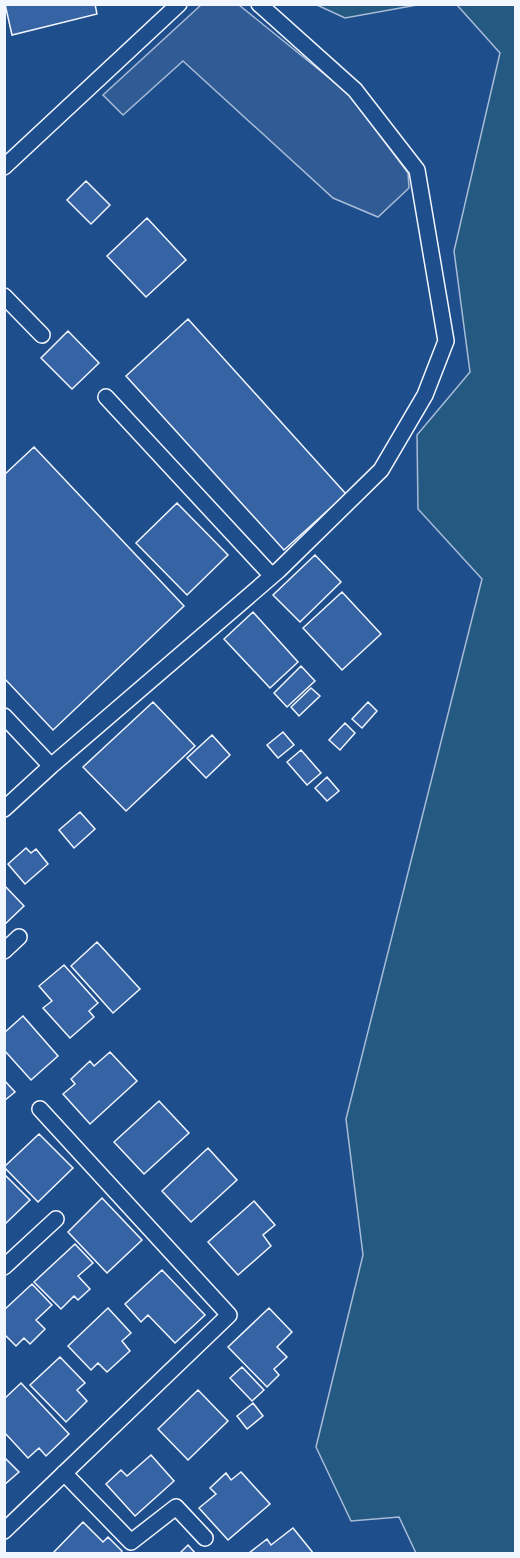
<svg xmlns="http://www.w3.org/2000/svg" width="520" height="1558" font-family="Cabin,sans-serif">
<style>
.green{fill:#245a82;stroke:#a8bbd7;stroke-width:1.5}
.parking{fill:#305b95;stroke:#a8bbd7;stroke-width:1.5}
.building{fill:#3563a3;stroke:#f2f6ff;stroke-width:1.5}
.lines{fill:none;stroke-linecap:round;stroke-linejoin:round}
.service-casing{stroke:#f2f6ff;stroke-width:18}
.service{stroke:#1f4e8c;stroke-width:15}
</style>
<rect width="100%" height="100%" fill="#1f4e8c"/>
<!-- green -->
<path class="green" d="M317,5H417L345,18Z
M457,5H516L515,1554L416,1553L399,1517L351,1521L316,1447L363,1255L346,1119L482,579L418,509L417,435L470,372L454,251L500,53Z"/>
<!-- parking -->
<path class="parking" d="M201,5H239L349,94L408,173L409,188L378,217L333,198L183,61L123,115L103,95Z"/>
<!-- building -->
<path class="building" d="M5,4H95L97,14L12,35Z
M86,181L110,205L91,224L67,200Z
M147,218L186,260L146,297L107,256Z
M188,319L346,494L284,550L126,376Z
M68,331L99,363L72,389L41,358Z
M34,447L184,606L53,730L4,678V475Z
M177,503L228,555L187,595L136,543Z
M315,555L341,582L300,622L273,595Z
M342,592L381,634L342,670L303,628Z
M253,612L298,662L270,688L224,639Z
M301,666L315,681L287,707L274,693Z
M311,688L320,696L299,716L291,707Z
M153,702L195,746L126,811L83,767Z
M368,702L377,711L362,728L352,719Z
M345,723L355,733L340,750L329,740Z
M283,732L294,745L278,758L267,745Z
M212,735L230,755L206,778L187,758Z
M301,750L321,773L307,785L287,762Z
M327,777L339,791L327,801L315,788Z
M80,812L95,829L74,848L59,830Z
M26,848L31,853L36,849L48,864L25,884L8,864Z
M4,885L24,906L4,925Z
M97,942L140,989L113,1013L71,966Z
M64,965L98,1003L89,1011L94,1017L70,1038L43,1008L52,1001L39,986Z
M23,1016L58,1056L31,1080L4,1050V1033Z
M110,1052L137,1081L90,1124L63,1094L75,1084L71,1079L90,1061L94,1066Z
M4,1080L15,1092L4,1101Z
M159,1101L189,1133L144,1174L114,1142Z
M39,1134L73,1168L38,1202L4,1167Z
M208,1148L237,1180L191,1222L162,1191Z
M4,1174L30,1200L4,1225Z
M102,1198L142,1240L107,1273L68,1232Z
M254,1201L275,1225L263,1235L271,1246L238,1275L208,1242Z
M75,1244L93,1263L78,1276L90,1289L78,1300L74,1296L61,1309L34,1282Z
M162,1270L205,1315L175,1343L148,1315L141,1322L125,1304Z
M32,1284L52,1305L36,1320L45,1329L30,1344L24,1338L16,1346L4,1334V1310Z
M108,1308L131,1333L122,1341L130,1351L107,1372L98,1363L91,1370L68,1346Z
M269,1308L292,1332L277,1347L287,1357L274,1369L279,1375L267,1387L228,1347Z
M60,1357L85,1383L77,1390L87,1401L66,1422L30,1385Z
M242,1367L264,1390L252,1401L230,1378Z
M21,1383L69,1434L46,1456L39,1448L28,1458L4,1432V1399Z
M198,1390L228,1421L188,1460L158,1429Z
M253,1403L263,1416L247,1429L237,1416Z
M151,1455L174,1481L135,1516L106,1484L121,1470L127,1476Z
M4,1457L19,1472L4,1485Z
M241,1472L270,1504L228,1540L199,1508L216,1494L210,1488L226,1473L231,1480Z
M83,1522L103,1542L108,1537L122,1551L120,1554H52Z
M293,1528L314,1554L249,1553L267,1539L271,1545Z
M188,1545L196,1554H179Z"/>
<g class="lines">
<!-- service casing -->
<g class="service-casing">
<path id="service" d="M4,167L179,4
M4,296L42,335
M106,397L272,576
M4,716L51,766
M4,809L51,766L279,570L381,470L425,395L446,341L417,170L355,90L259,4
M4,951L19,937
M4,1267L56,1219
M64,1473L131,1542L176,1507L205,1538
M4,1531L229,1315L40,1109"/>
</g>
<!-- service -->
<use href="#service" class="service"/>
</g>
<!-- border -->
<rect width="520" height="1558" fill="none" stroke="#f2f6ff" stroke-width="12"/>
</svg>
